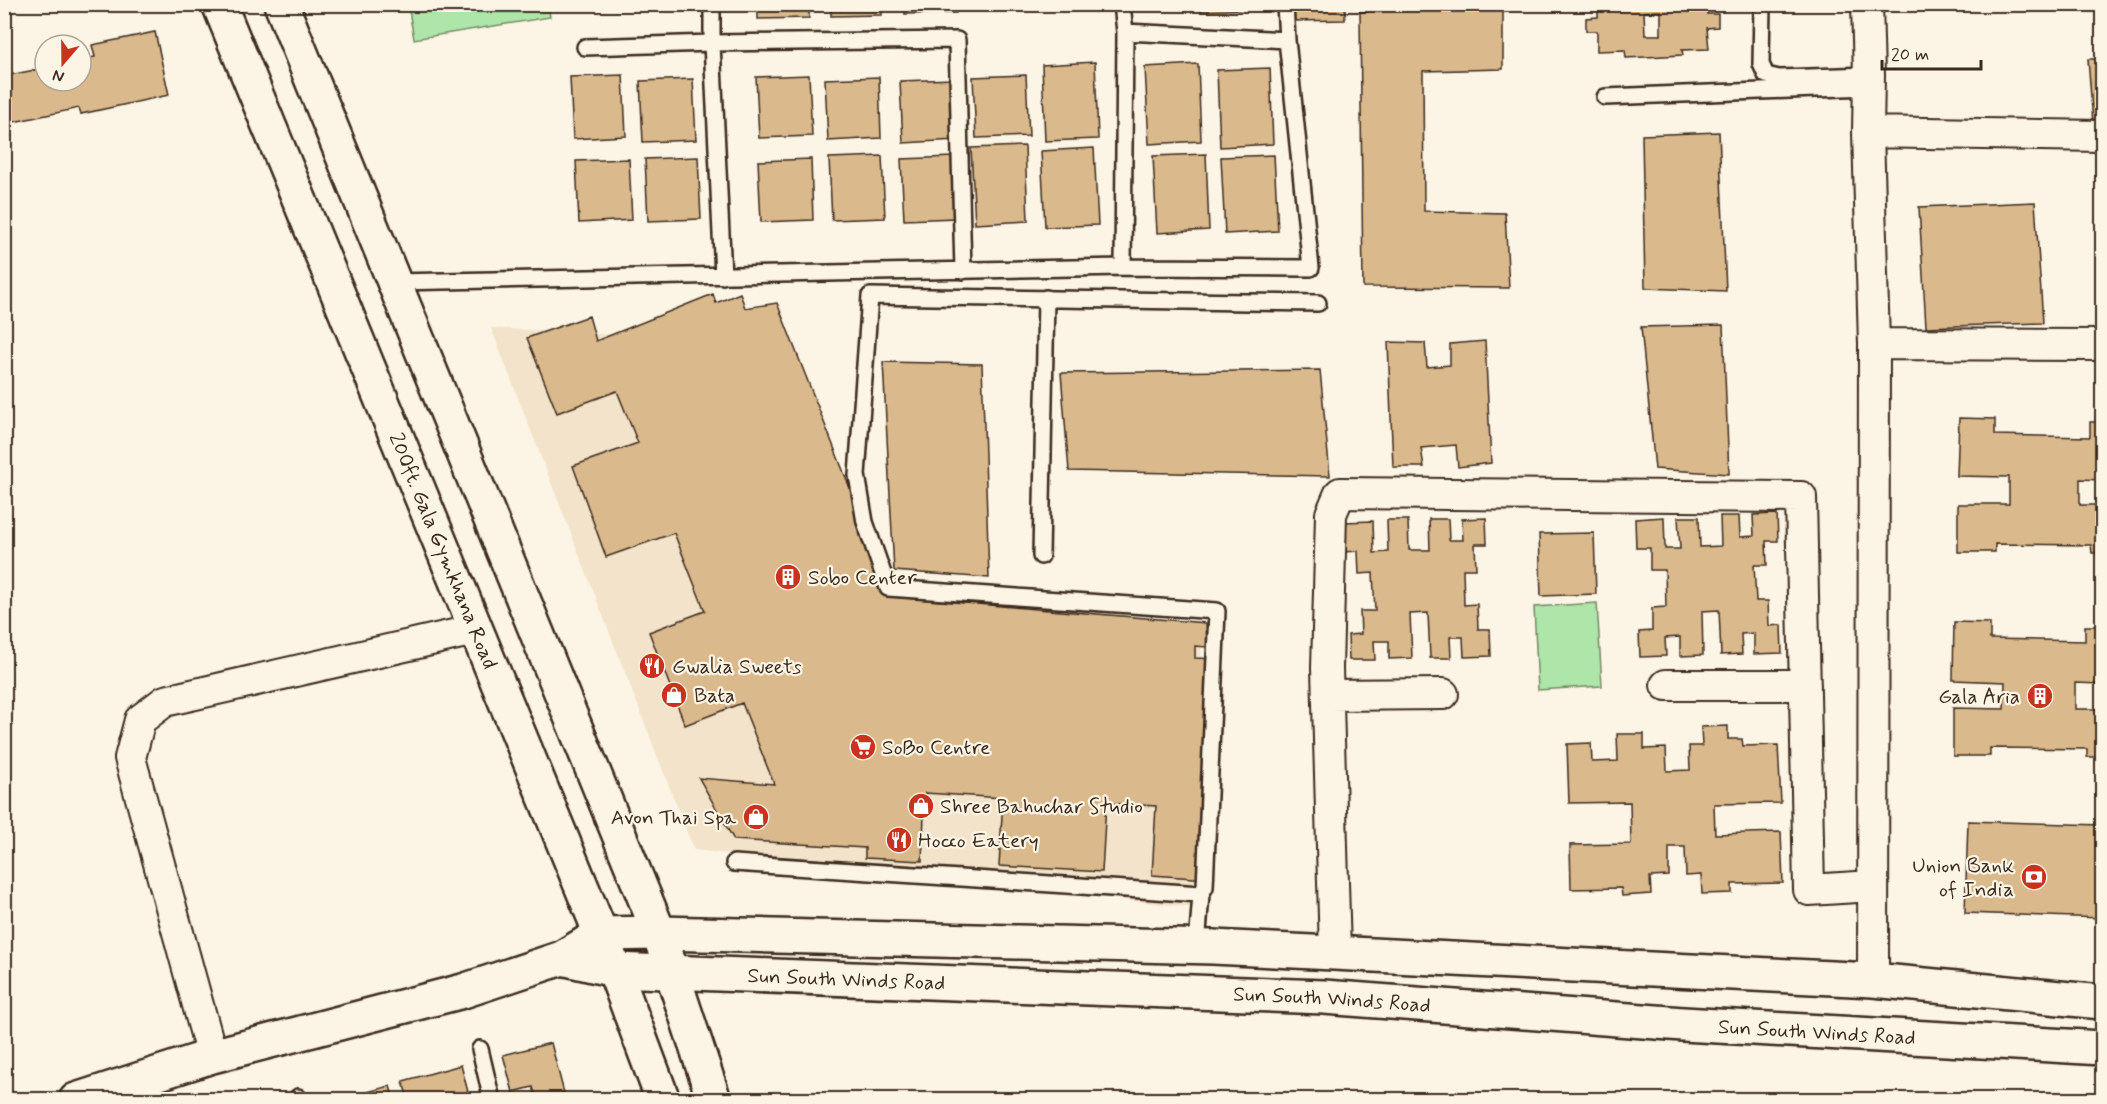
<svg xmlns="http://www.w3.org/2000/svg" width="2107" height="1104" font-family="Mynerve,sans-serif">
<style>
.built{fill:#f2e3ca}
.green{fill:#aee5a9;stroke:#748864;stroke-width:1.5}
.building{fill:#dab98c;stroke:#3b2a1e;stroke-width:1.5;fill-rule:evenodd}
.lines{fill:none;stroke-linecap:round;stroke-linejoin:round}
.service-casing{stroke:#3b2a1e;stroke-width:20}
.minor-casing{stroke:#3b2a1e;stroke-width:34}
.tertiary-casing{stroke:#3b2a1e;stroke-width:38}
.service{stroke:#fcf5e5;stroke-width:15}
.minor{stroke:#fcf5e5;stroke-width:30}
.tertiary{stroke:#fcf5e5;stroke-width:33}
.labels{text-anchor:middle;stroke-width:4.5;stroke-linejoin:round;paint-order:stroke}
.street-label{font-size:21px;fill:#3b2a1e;stroke:#fcf5e5}
.poi-label{font-size:21px;fill:#3b2a1e;stroke:#fcf5e5;text-anchor:start}
</style>
<rect width="100%" height="100%" fill="#fcf5e5"/>
<filter id="ink" filterUnits="userSpaceOnUse"><feTurbulence type="fractalNoise" baseFrequency=".0167" numOctaves="2"/><feDisplacementMap in="SourceGraphic" scale="12" xChannelSelector="R" yChannelSelector="G"/><feConvolveMatrix kernelMatrix="1 2 1 2 8 2 1 2 1" color-interpolation-filters="sRGB"/></filter>
<g filter="url(#ink)">
<!-- built -->
<path class="built" d="M491,328L769,343L868,609L1201,632L1204,909L694,850Z"/>
<!-- green -->
<path class="green" d="M408,5H548L550,17L414,39Z
M1597,603L1602,686L1538,690L1534,607Z"/>
<!-- building -->
<path class="building" d="M644,4H695V9L644,8Z
M758,4H809V18L758,19Z
M831,4H882V15L831,16Z
M904,4H955L956,13L905,14Z
M1201,4H1254V9L1201,11Z
M1292,4H1345V20L1293,21Z
M1465,4H1503V69L1423,71L1424,211L1505,213L1509,288L1363,287L1360,12Z
M1619,4H1685V8H1707V14H1718V27L1707,28L1709,49L1682,50L1683,55L1626,58L1625,50L1597,51V31H1586V18L1598,17V10L1619,9ZM1661,11V35H1645L1644,12Z
M155,32L169,95L81,114L79,108L4,124V76L45,68V81H81V60L95,57L92,45Z
M2088,59H2102V123H2093Z
M1095,62L1098,139L1045,141L1042,65Z
M1198,64L1201,141L1149,144L1145,67Z
M1270,68L1273,144L1220,147L1217,70Z
M623,75L626,136L573,139L570,77Z
M809,75L812,136L759,138L756,77Z
M1026,75L1029,136L976,138L973,77Z
M879,77L881,138L828,141L825,79Z
M693,79L696,140L643,142L640,81Z
M953,79L956,140L903,143L900,81Z
M1719,132L1726,291L1645,288L1642,135Z
M1025,146L1028,221L975,224L971,148Z
M1094,148L1098,225L1045,227L1041,151Z
M1206,154L1209,230L1157,233L1153,156Z
M1274,155L1278,231L1225,234L1221,157Z
M882,156L885,218L832,220L829,158Z
M698,157L701,219L648,221L645,159Z
M954,157L956,218L904,220L901,159Z
M629,159L632,220L579,223L576,161Z
M811,159L813,220L761,222L758,161Z
M2035,202L2043,323L1926,327L1919,207Z
M740,293L745,308L777,303L893,597L1206,623L1207,647L1195,646V658L1221,659L1208,879L1152,875L1156,806L1106,803L1102,872L999,866L1003,798L925,793L922,861L865,858V848L734,840L699,778L774,784L742,703L685,725L649,632L705,611L674,533L606,557L573,466L638,443L617,391L557,413L527,338L589,316L596,341L713,294L716,303Z
M1723,325L1729,474L1655,469L1641,327Z
M1485,341L1491,463L1458,467L1456,445L1421,448L1424,467H1393L1388,342L1425,343L1427,367L1450,365V344Z
M883,362L982,364L989,578L894,571Z
M1320,370L1330,476L1069,471L1061,373Z
M1959,418L1995,419V435L2090,437V422H2102V480L2080,479V505H2102V553H2092L2091,545L1995,544V552H1958V504H2009V477L1957,476Z
M1777,514L1778,541H1766L1767,565H1754L1756,601H1768L1769,626L1781,625L1782,653L1754,654V633L1741,634L1742,654L1721,655L1719,610L1702,611L1703,655L1680,656V637L1665,638L1666,656L1640,657L1639,632L1652,631V608L1666,607L1665,570H1650V548H1636L1635,519L1664,517L1665,549H1680L1678,517H1699L1700,547L1721,546L1720,516H1739L1740,537L1754,536L1753,515Z
M1486,518L1487,544H1475L1476,569H1463L1464,605L1477,604L1478,629H1490L1491,656L1464,657L1463,637H1450L1451,658H1430L1428,613L1410,614L1412,658L1389,659V641H1374L1375,660H1349L1348,635L1361,634L1360,611H1375L1373,573L1359,574L1358,551L1345,552L1344,522L1373,521L1374,553L1388,552L1387,520H1408L1409,550H1430L1429,519H1448L1449,540H1463L1462,519Z
M1594,533L1596,594L1541,596L1539,534Z
M1954,622L1990,623V639L2085,641V626H2102V684L2075,683V709H2102V757H2087V749L1990,748V756H1953V708L2004,709L2005,682L1953,680Z
M1728,726V739H1742L1743,746L1778,745L1781,803L1714,804L1715,834L1781,832L1783,883L1732,884V893L1702,894L1701,875L1686,876L1685,847H1669V876L1650,877L1651,894L1622,896L1621,888L1571,889L1570,845L1631,844L1630,802L1569,803L1567,744L1591,743L1592,762L1618,761L1617,734H1644V749L1666,748L1667,771L1690,770L1689,746H1702L1701,727Z
M1968,821L2102,825V918L1965,913Z
M551,1043L564,1093L537,1100L533,1087L513,1092L503,1055Z
M461,1065L468,1092L450,1097L451,1100H408L403,1081Z
M390,1086L394,1100H338Z"/>
<g class="lines">
<!-- service casing -->
<g class="service-casing">
<path id="service" d="M712,4V43L723,276
M1122,4L1125,32L1287,40L1285,4
M1762,4L1761,64L1766,75L1779,78L1869,75
M585,47L712,43L957,40L963,271
M1605,97L1869,87
M1123,267L1125,32
M394,282L1123,267L1311,268L1287,40
M1041,556L1046,298
M734,863L1201,894L1197,946
M1201,894L1205,887L1217,611L888,588L865,522L857,475L870,296L1318,303
M480,1049L492,1100
M298,1097V1100"/>
</g>
<!-- minor casing -->
<g class="minor-casing">
<path id="minor" d="M1867,4L1869,75L1868,132L1874,344L1873,980
M1868,132L2102,136
M1874,344L2102,345
M1666,685H1805
M1328,695L1443,694
M1335,953L1327,668L1331,514L1340,493L1801,497L1809,890L1873,886
M212,1056L130,758L140,720L165,701L475,630"/>
</g>
<!-- tertiary casing -->
<g class="tertiary-casing">
<g id="tertiary">
<path id="s1" d="M219,4L601,934L663,1100"/>
<path d="M281,4L659,933L714,1100"/>
<path id="s2" d="M562,958L614,970L1324,997L1683,1024L2102,1048"/>
<path d="M76,1100L212,1056L463,991L562,958L601,934L659,933L1213,947L1873,980L2102,1002"/>
</g>
</g>
<!-- service -->
<use href="#service" class="service"/>
<!-- minor -->
<use href="#minor" class="minor"/>
<!-- tertiary -->
<use href="#tertiary" class="tertiary"/>
</g>
</g>
<!-- icons -->
<defs>
<g id="building-disc" transform="scale(1.35)"><circle r="9.5" fill="#c8321e" stroke="#fcf5e5"/><path d="M-4-6H4V6H1V3H-1V6H-4ZM-2.5-4.3h1.7v1.8h-1.7ZM.8-4.3h1.7v1.8H.8ZM-2.5-1h1.7V.8h-1.7ZM.8-1h1.7V.8H.8Z" fill="#fff"/></g>
<g id="restaurant-disc" transform="scale(1.35)"><circle r="9.5" fill="#c8321e" stroke="#fcf5e5"/><path d="M-5-6h1v4h1v-4h1v4h1v-4h1v5L-1.5 .5V6h-2V.5L-5-1ZM5-6V6H3V1.5H1.5Q1.5-4 5-6Z" fill="#fff"/></g>
<g id="shop-disc" transform="scale(1.35)"><circle r="9.5" fill="#c8321e" stroke="#fcf5e5"/><path d="M-5-2.5h2.3a2.7 3.5 0 0 1 5.4 0H5L5.5 6h-11ZM-1.5-2.5h3a1.5 2.3 0 0 0-3 0Z" fill="#fff"/></g>
<g id="supermarket-disc" transform="scale(1.35)"><circle r="9.5" fill="#c8321e" stroke="#fcf5e5"/><path d="M-6-5.5h2.5l.6 2H6L4.5 2H-2.5L-4.4-4H-6ZM-1.5 3.2a1.3 1.3 0 1 0 .1 0ZM3 3.2a1.3 1.3 0 1 0 .1 0Z" fill="#fff"/></g>
<g id="bank-disc" transform="scale(1.35)"><circle r="9.5" fill="#c8321e" stroke="#fcf5e5"/><path d="M-6-4H6V4H-6ZM0-2.3a2.3 2.3 0 1 0 0 4.6a2.3 2.3 0 1 0 0-4.6Z" fill="#fff"/></g>
</defs>
<g fill-rule="evenodd">
<use href="#building-disc" x="788" y="577"/>
<use href="#restaurant-disc" x="652" y="666"/>
<use href="#shop-disc" x="674" y="695"/>
<use href="#building-disc" x="2040" y="696"/>
<use href="#supermarket-disc" x="863" y="747"/>
<use href="#shop-disc" x="921" y="806"/>
<use href="#shop-disc" x="756" y="817"/>
<use href="#restaurant-disc" x="899" y="840"/>
<use href="#bank-disc" x="2034" y="877"/>
</g>
<g class="labels">
<!-- street labels -->
<g class="street-label">
<text dy="7" stroke="none"><textPath href="#s1" startOffset="591">200ft. Gala Gymkhana Road</textPath></text>
<text dy="7" stroke="none"><textPath href="#s2" startOffset="286">Sun South Winds Road</textPath></text>
<text dy="7" stroke="none"><textPath href="#s2" startOffset="772">Sun South Winds Road</textPath></text>
<text dy="7" stroke="none"><textPath href="#s2" startOffset="1258">Sun South Winds Road</textPath></text>
</g>
<!-- poi labels -->
<g class="poi-label">
<text x="808" y="584">Sobo Center</text>
<text x="672" y="673">Gwalia Sweets</text>
<text x="694" y="702">Bata</text>
<text x="2020" y="703" text-anchor="end">Gala Aria</text>
<text x="882" y="754">SoBo Centre</text>
<text x="940" y="813">Shree Bahuchar Studio</text>
<text x="736" y="824" text-anchor="end">Avon Thai Spa</text>
<text x="918" y="847">Hocco Eatery</text>
<text x="2014" y="872" text-anchor="end">Union Bank<tspan x="2014" dy="24">of India</tspan></text>
</g>
</g>
<!-- margin -->
<rect width="2107" height="1104" fill="none" stroke="#fcf5e5" stroke-width="24"/>
<rect x="12" y="12" width="2083" height="1080" fill="none" stroke="#3b2a1e" stroke-width="2" filter="url(#ink)"/>
<!-- north arrow -->
<g transform="translate(63 63) rotate(200)"><circle r="28" fill="#fcf5e5" stroke="#afa495" stroke-width="1.5"/>
<path d="M0-4.5L10 22L0 15L-10 22Z" fill="#c8321e"/>
<text y="-9" font-size="16" font-weight="bold" text-anchor="middle" fill="#3b2a1e">N</text>
</g>
<!-- scale -->
<path d="M1882 60v9h99v-9" fill="none" stroke="#3b2a1e" stroke-width="3"/>
<text x="1891" y="60" font-size="18" fill="#3b2a1e" stroke="#fcf5e5" stroke-width="4.5" paint-order="stroke">20 m</text>
</svg>
